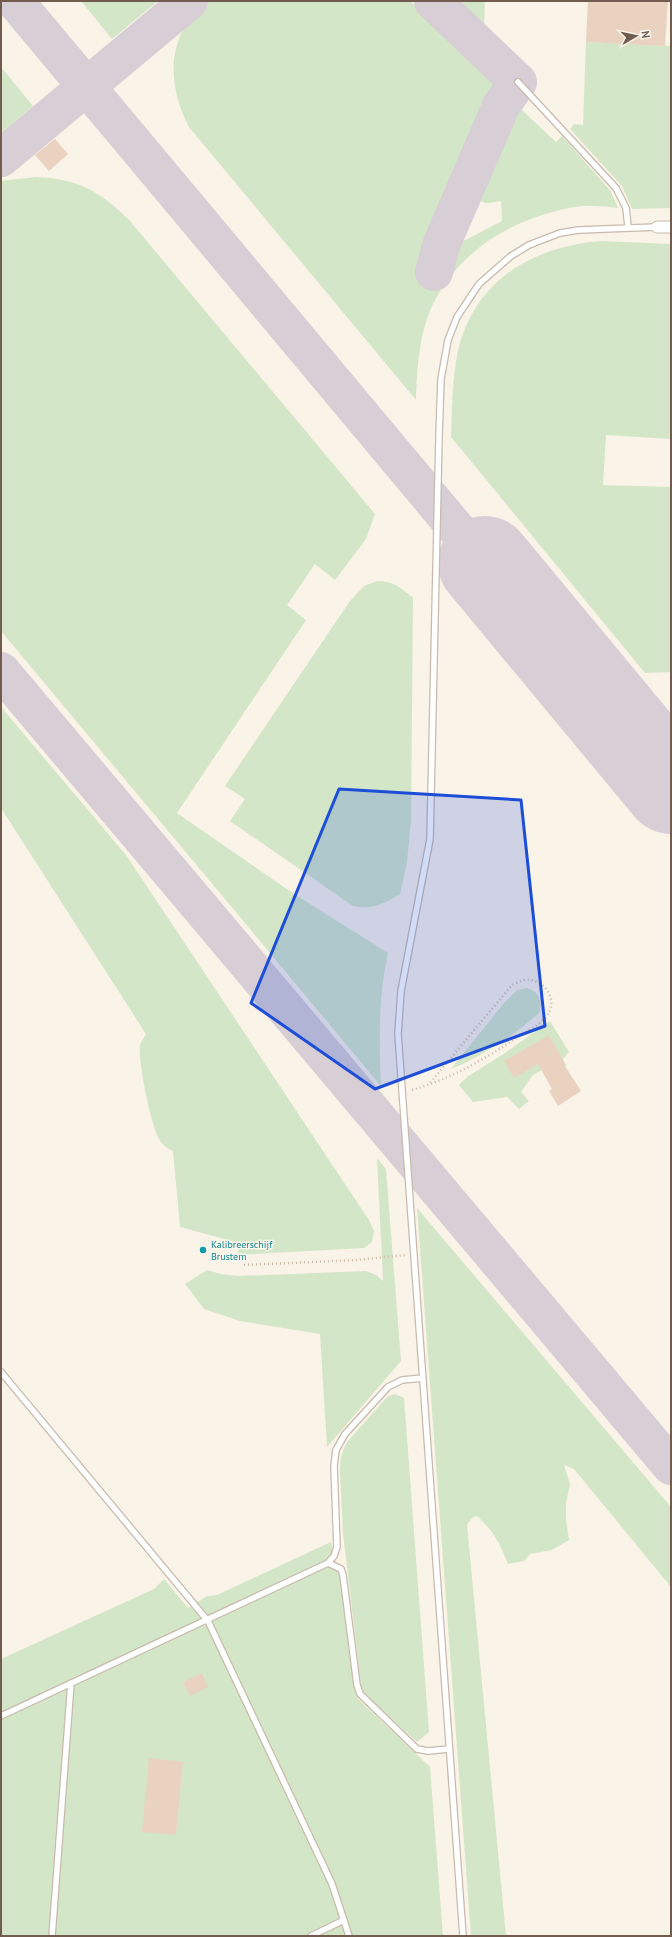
<svg xmlns="http://www.w3.org/2000/svg" width="672" height="1937" viewBox="0 0 672 1937" font-family="'PT Sans',sans-serif">
	<style>
		.green { fill: #d4e6c8 }
		.lines { fill: none; stroke-linecap: round; stroke-linejoin: round }
		.taxiway { stroke: #d8ced5; stroke-width: 38 }
		.runway { stroke: #d8ced5; stroke-width: 94 }
		.building { fill: #ead2c1 }
		.lane-casing { stroke: #c8baad; stroke-width: 8 }
		.street-casing { stroke: #c8baad; stroke-width: 13 }
		.path { stroke: #d1b8a6; stroke-width: 2.5; stroke-dasharray: 1 3; stroke-linecap: butt }
		.lane { stroke: #fff; stroke-width: 5.5 }
		.street { stroke: #fff; stroke-width: 11 }
		.marked { fill: #1d4ed8; fill-opacity: 0.2; stroke: #1d4ed8; stroke-width: 3; stroke-linejoin: round }
		.culture-dot { fill: #0f9aa8; stroke: #fdf7ee; stroke-width: 1.5 }
		.labels { text-anchor: middle; stroke-width: 3; stroke-linejoin: round; paint-order: stroke }
		.culture-label { font-size: 10px; fill: #0d838f; stroke: #fdf7ee; text-anchor: start }
	</style>
	<rect width="100%" height="100%" fill="#faf3e8"/>
	<path class="green" d="M81 1H158L112 39Z
		M204 1H410L495 86 428 244 419 272V282L443 280 448 249 502 221 501 201C490 203 478 207 478 192L515 110H522L556 142 562 136 610 190 618 208C610 207 602 206 594 206 580 205 565 209 552 212 501 226 457 256 433 304 419 333 417 369 416 400L189 127C166 82 167 38 204 1Z
		M456 1H485L484 28Z
		M586 42 671 46V208L632 209 622 186 570 129 574 124 583 125Z
		M1 67 33 106 1 133Z
		M36 177C79 179 100 191 130 221L375 514 366 539 335 580 315 564 287 605 306 620 177 813 291 892 388 953C378 997 379 1041 381 1086L1 631V181Z
		M602 241 671 244V439L606 435 603 485 671 487V672L645 673 451 437C452 412 452 386 456 362 468 285 529 246 602 241Z
		M377 581C393 581 402 588 413 598L411 820 407 862 400 894C384 904 372 910 353 906L230 821 245 799 225 786 350 601 364 586Z
		M1 707 126 855 369 1220 374 1231 372 1242 364 1248 238 1255 239 1243 180 1227 173 1151C166 1148 161 1144 158 1137 150 1120 138 1062 140 1045 141 1041 144 1038 146 1034L1 808Z
		M527 988C539 992 543 1000 539 1013 514 1035 483 1056 451 1069L504 1003 517 990Z
		M550 1021 569 1052 563 1059 533 1075 521 1092 529 1101 519 1109 507 1097 473 1102 459 1085 467 1077 502 1055Z
		M377 1158 386 1169 401 1361 327 1447 320 1334 240 1321 204 1309 185 1284 207 1270 221 1274 239 1276 366 1271 376 1275 383 1281Z
		M417 1208 671 1507V1587L574 1469 564 1465 570 1484 566 1503V1519L569 1540 552 1550 530 1554 524 1561 508 1564C501 1545 493 1530 477 1516L472 1518 467 1525 506 1936H471Z
		M395 1394 404 1398 429 1732 417 1742 370 1699 363 1692 361 1685 343 1533 340 1470C340 1458 342 1450 348 1441L387 1397Z
		M331 1542 339 1572 357 1698 430 1767 443 1936H1V1659L154 1589 164 1579 188 1608 207 1596 217 1595Z"/>
	<g class="lines">
		<path class="taxiway" d="M15 1 485 563
			M433 1 518 82 501 106 442 243 434 272
			M1 158 189 1
			M1 671 671 1466"/>
		<path class="runway" d="M485 563 671 787"/>
	</g>
	<path class="building" d="M588 1H668L665 46 586 42Z
		M55 139 68 154 49 171 35 155Z
		M549 1035 566 1065 565 1066 581 1091 558 1106 549 1091 552 1089 538 1064 514 1078 504 1061Z
		M202 1673 208 1687 190 1696 183 1682Z
		M149 1758 183 1762 176 1835 142 1832Z"/>
	<g class="lines">
		<g class="lane-casing">
			<path id="lane" d="M518 82 616 188 626 208 628 227
				M1 1372 208 1621 332 1884 349 1936
				M328 1563 341 1569 343 1575 357 1685 360 1694 417 1749 428 1751 449 1749
				M1 1716 328 1563 334 1556 337 1547 334 1466 336 1450 345 1434 388 1387 402 1380 423 1378
				M52 1936 71 1683
				M311 1936 344 1920
				M463 1936 398 1034 401 991 430 839 439 436 441 379 448 340 457 317 479 284 511 256 529 245 560 233 579 230 657 227"/>
		</g>
		<g class="street-casing">
			<path id="street" d="M657 227H671"/>
		</g>
		<path class="path" d="M412 1090C450 1079 485 1059 518 1037 527 1031 538 1026 545 1018 561 1001 544 977 523 980 520 981 515 984 512 985L430 1083
			M244 1265 357 1260 405 1255"/>
		<use href="#lane" class="lane"/>
		<use href="#street" class="street"/>
	</g>
	<path class="marked" d="M339 789 521 800 545 1026 375 1089 251 1003Z"/>
	<circle class="culture-dot" cx="203" cy="1250" r="4"/>
	<g class="labels">
		<g class="culture-label">
			<text x="211" y="1248">Kalibreerschijf<tspan x="211" dy="12">Brustem</tspan></text>
		</g>
	</g>
	<rect width="672" height="1937" fill="none" stroke="#715c4f" stroke-width="4"/>
	<g transform="translate(636 36) rotate(81)" stroke="#fdf7ee" stroke-width="3" paint-order="stroke">
	<path d="M0-3L7 15L0 10L-7 15Z" fill="#715c4f"/>
	<text y="-6" font-size="11" font-weight="bold" text-anchor="middle" fill="#715c4f">N</text>
	</g>
</svg>
